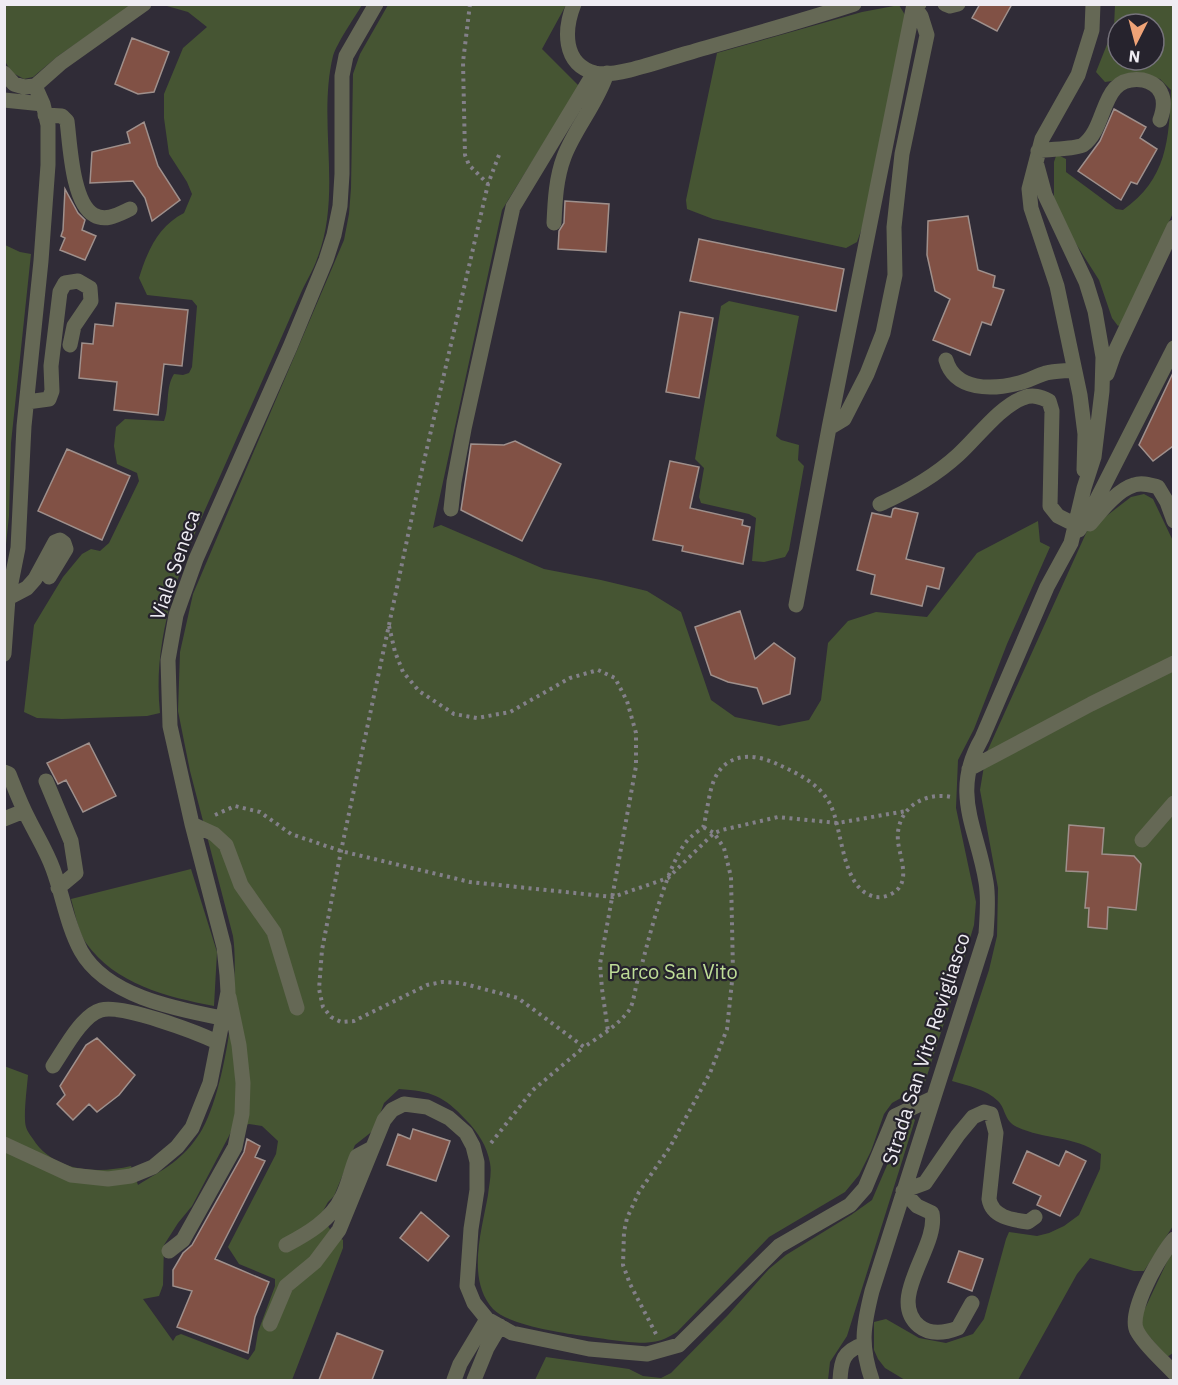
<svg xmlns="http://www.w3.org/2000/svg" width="1178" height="1385" viewBox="0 0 1178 1385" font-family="'IBM Plex Sans',sans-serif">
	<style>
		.green { fill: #465533; fill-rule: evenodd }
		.building { fill: #815145; stroke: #9f908c; stroke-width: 1.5 }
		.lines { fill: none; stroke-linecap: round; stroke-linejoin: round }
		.path { stroke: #838089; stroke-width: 4; stroke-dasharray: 3 4.5; stroke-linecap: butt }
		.minor { stroke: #656855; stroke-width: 15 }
		.labels { text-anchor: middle; stroke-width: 4.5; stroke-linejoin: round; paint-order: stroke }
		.street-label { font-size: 20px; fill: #efecf3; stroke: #26232d }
		.park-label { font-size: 20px; fill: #bedc97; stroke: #26232d }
	</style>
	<rect width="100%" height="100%" fill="#302c37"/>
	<path class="green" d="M160 4 362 5C354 18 337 43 333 56 317 122 343 193 317 259 313 271 305 283 300 295 274 355 247 415 221 474 187 549 151 629 160 713L147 716 62 719 37 718 24 712 34 625 63 577 82 554 91 549 100 551 109 543 139 481 137 473 117 464 114 446 116 427 125 419 164 421C170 406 165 388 174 374L183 375 189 373 192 367 197 306 192 300 147 295 139 278C147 252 158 226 184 213L192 194 187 182 169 154 164 118V94L183 48 207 27 188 12Z
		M4 5H132L58 56 33 77 24 79 11 72 5 61Z
		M388 5H566L542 49 579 86 502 210 433 528 441 525 544 569 601 580 647 591 681 612 711 700 735 717 779 726 809 720 821 700 828 643 848 621 876 612 927 617 977 553 1038 521 1040 542 1050 547 1007 644 974 729 958 760 956 808 976 902 974 925 956 986 924 1085 892 1103 884 1114 871 1151 859 1175 845 1192 769 1237 677 1332C669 1337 662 1341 652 1342 638 1345 600 1338 584 1336 562 1333 508 1325 493 1309 466 1279 482 1230 488 1195 489 1185 492 1173 490 1163 487 1146 478 1132 466 1120 444 1096 431 1091 399 1089L384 1103 374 1130 355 1145 334 1196 328 1202 323 1211 329 1228 343 1240V1248L292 1380H5L4 1066 28 1075C27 1088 23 1117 26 1127 27 1131 31 1136 33 1139 54 1172 97 1174 131 1166L138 1185C164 1169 183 1160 200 1133 225 1094 240 982 233 936L190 771 178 711 180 652 193 594 344 240 349 214 351 188 353 74 360 54ZM249 1124 262 1126 278 1141 276 1154 228 1247 239 1264 275 1279V1286L258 1332 255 1350 248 1360 181 1334 176 1336 173 1341 143 1299 159 1296 163 1285 164 1245 178 1223 192 1206 231 1132 236 1128Z
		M899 5 905 15 863 225 857 242 846 248 713 219 687 209 686 200 717 53 862 12Z
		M1115 5H1173V213L1122 324 1118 326 1112 318 1099 280 1064 225 1054 202V162L1056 156H1060L1066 159V172L1116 209 1123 210C1167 179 1169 140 1171 90L1160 79 1140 74 1121 75 1112 81 1105 82 1096 72 1114 27ZM1118 24H1154V60H1118Z
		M5 245 20 252 31 254 11 443 9 516 5 554Z
		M729 301 799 316 776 436 781 440 799 445 798 460 804 466 789 550 785 557 764 562 752 561 756 518 749 514 701 503 699 497 704 468 695 459 721 306Z
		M1144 494 1153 499 1174 543 1173 1226 1144 1271H1134L1090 1258 1077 1274 1018 1380H905L885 1368 878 1359 874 1350V1322L886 1319 919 1338 946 1343 973 1334 984 1319 1006 1239 1009 1232 1037 1236 1049 1233 1064 1226 1079 1215 1100 1169 1101 1154C1072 1135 1045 1140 1017 1127 1004 1121 1006 1109 998 1101 986 1089 968 1086 952 1081L989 970 997 936 998 888 980 790 986 754 1087 531 1131 497Z
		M191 869 217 952 214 1006C167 997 115 984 86 943 78 932 75 912 71 899Z
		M910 1115 915 1120 847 1336 830 1362 828 1380H535L546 1357 629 1369 643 1376 661 1378 671 1373 728 1315 769 1269 786 1255 851 1215 872 1200 891 1156 900 1124Z
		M1173 1249V1353L1167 1357 1143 1329 1141 1317Z"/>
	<path class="building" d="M980 4H1012L997 31 972 18Z
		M132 38 169 52 154 92 138 94 115 84Z
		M1114 109 1146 127 1140 138 1157 149 1137 184 1131 182 1121 200 1078 171 1100 141Z
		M144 122 158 166 180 200 152 221 145 198 133 181 90 183 92 152 130 143 127 132Z
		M65 189 78 213 85 220 82 230 96 236 85 260 60 250 65 238 61 236 63 230Z
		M565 201 609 204 606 252 558 249 559 231 564 223Z
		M968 216 978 270 995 276 993 287 1004 290 991 325 982 322 970 355 933 340 950 299 935 291 927 255 928 221Z
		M699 239 844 269 836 311 690 281Z
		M116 303 188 310 182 366 164 364 158 415 114 410 117 382 79 378 82 343 93 344 95 324 113 326Z
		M680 312 713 318 699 398 666 392Z
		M1173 373V446L1153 461 1139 445Z
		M515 441 561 464 522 541 461 510 471 444 504 445Z
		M67 449 130 476 102 540 38 511Z
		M670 461 699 467 690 508 743 520 742 525 750 527 743 564 682 551 683 546 653 540Z
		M895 508 918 513 906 559 944 568 939 589 927 586 922 606 871 594 875 575 857 570 872 513 891 517 893 509Z
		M740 611 755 659 774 643 795 658 790 694 763 704 757 688 728 682 711 675 695 627Z
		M89 743 116 796 83 812 66 780 58 784 47 763Z
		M1069 825 1104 828 1102 854 1134 856 1141 864 1136 910 1108 907 1107 929 1088 927 1089 908H1085L1088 872 1066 871Z
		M97 1038 135 1075 119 1095 97 1112 89 1104 73 1120 57 1104 65 1095 60 1086 86 1045Z
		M413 1129 450 1141 436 1181 387 1165 398 1134 410 1139Z
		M247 1139 260 1146 255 1157 265 1161 215 1259 269 1282 255 1317 248 1353 177 1327 192 1291 173 1286V1270L183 1253 192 1245 244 1152Z
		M1027 1151 1059 1166 1066 1151 1086 1161 1060 1216 1037 1205 1041 1196 1013 1183Z
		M421 1212 449 1236 428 1261 400 1238Z
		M959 1251 983 1259 972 1291 948 1282Z
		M337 1333 383 1351 372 1380H319Z"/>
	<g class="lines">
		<path class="path" d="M470 4 463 62 465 155 469 165 488 184
			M499 155 488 184 421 474 341 851 322 950 319 989 323 1007 331 1017 341 1022 354 1021 427 985 442 982 461 983 518 998 584 1047C599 1037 620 1024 630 1009 634 1001 635 988 638 979 647 947 668 854 692 836 695 833 700 830 703 827 705 824 705 818 706 814 710 795 711 773 729 762 744 753 762 757 777 764 797 773 820 784 830 804 843 829 841 886 872 896 883 900 899 893 902 882 906 869 899 853 898 841 895 810 923 791 951 797
			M389 626 395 652 403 672 419 691 454 714 477 718 510 712 570 678 598 670 615 678 627 701 636 733V766L600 964 602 989 608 1031
			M215 815 235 806 260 812 291 834 341 851 470 882 613 897 668 878 714 833 722 830 778 817 838 823 906 811
			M491 1143 533 1090 584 1047
			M656 1334 630 1284 623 1265 624 1232 627 1218 639 1192 670 1147 710 1073 727 1029 733 972 731 877 724 848 714 833 703 827"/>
		<path class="minor" d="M574 4C564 29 562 64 595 73 616 78 666 59 688 53 743 37 799 22 854 4
			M945 4 950 6 958 4
			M4 73 14 84 24 87 35 86 61 63 144 4
			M4 100 43 104
			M45 115 62 116 67 121C70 143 72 203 94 215 106 222 119 214 130 209
			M1038 151C1049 149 1076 149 1083 145 1109 126 1099 74 1143 80 1151 82 1158 86 1161 93 1165 101 1163 112 1160 120
			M554 223C555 201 556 178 564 157 575 128 597 104 607 73
			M946 360C955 391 992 390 1019 383 1028 381 1036 376 1046 373 1054 371 1065 371 1074 370
			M1107 374 1114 354 1174 227
			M27 402 49 399 52 391 51 366 60 292 65 283 78 281 90 288 91 301 74 326 70 345
			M829 428 914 4
			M1084 470 1085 434 1080 395 1057 286 1031 208 1029 189 1042 139 1078 75 1092 30 1093 4
			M880 504C909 491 935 476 958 455 976 439 1000 406 1023 398 1033 394 1041 397 1049 401L1052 411 1050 506 1058 516 1076 525
			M451 509 454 482 464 429 513 207 594 73
			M1090 524C1101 511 1117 490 1134 485 1142 482 1150 485 1158 487L1167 502 1174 521
			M1079 530 1094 505 1174 348
			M8 598 27 588 35 579 55 542 60 540 64 543 66 549 49 577
			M796 605 829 428 844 419 867 374 883 333 895 275 894 227 902 154 927 35 921 16 914 6 919 4
			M4 654 8 598 18 548 24 426 41 261 48 165V125L43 104 35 86
			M969 769 1091 704 1174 663
			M4 772 9 774C15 789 21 805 29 820 37 836 47 852 53 869 63 896 67 925 81 951 106 996 176 1009 222 1018
			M46 781 71 841 76 873 58 888
			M4 819 24 811
			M192 824 214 834 226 845 241 885 274 932 297 1008
			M1142 840 1174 803
			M53 1066C64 1050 82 1015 101 1010 122 1004 196 1032 217 1042
			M4 1144 71 1175 108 1179 131 1176 153 1167 177 1147 192 1128 210 1083 228 992 227 975 224 947 192 824 170 726 168 660 176 615 196 559 290 347 326 260 334 235 340 206 342 174V76L346 56 376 4
			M1174 1239C1160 1255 1127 1313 1137 1331 1144 1345 1163 1361 1174 1373
			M286 1245C307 1234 331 1220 342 1197 349 1184 351 1169 357 1156L372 1148
			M169 1251 183 1240 235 1147 242 1114 243 1083 239 1045 229 997
			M972 1303 958 1328C945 1333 930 1335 919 1326 886 1298 939 1247 932 1213L917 1206 903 1191 925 1183 958 1135 973 1117 984 1112 991 1114 996 1133 989 1199C992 1217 1012 1220 1028 1222L1035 1217
			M270 1324 286 1286 315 1262 339 1230 384 1120 392 1110 404 1104 427 1107 449 1118 466 1133 473 1146 477 1162V1190L471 1229 467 1286 474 1303 487 1319 512 1333 589 1349 647 1354 679 1345 779 1246 850 1205 865 1188 895 1116 933 1098
			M454 1380 460 1364 487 1319
			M474 1380 487 1348 500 1326
			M840 1380C841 1361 843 1351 864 1344
			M872 1380C860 1345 863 1327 872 1291L986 934C987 917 989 900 986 882 977 827 950 793 982 738L1047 587 1071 543 1084 488 1094 457 1102 391 1103 357 1095 311 1086 282 1045 195 1036 162"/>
	</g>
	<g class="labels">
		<g class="street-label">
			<text transform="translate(175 565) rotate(-71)" y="7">Viale Seneca</text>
			<text transform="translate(926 1049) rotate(-72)" y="7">Strada San Vito Revigliasco</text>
		</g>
		<g class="park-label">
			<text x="673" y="979">Parco San Vito</text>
		</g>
	</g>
	<rect width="1178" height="1385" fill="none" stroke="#efecf3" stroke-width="12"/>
	<g transform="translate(1136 42) rotate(186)"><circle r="28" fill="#26232d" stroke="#76737c" stroke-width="1.5"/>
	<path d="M0-4.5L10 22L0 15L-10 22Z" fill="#efa377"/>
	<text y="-9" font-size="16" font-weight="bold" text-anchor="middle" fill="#efecf3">N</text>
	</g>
</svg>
